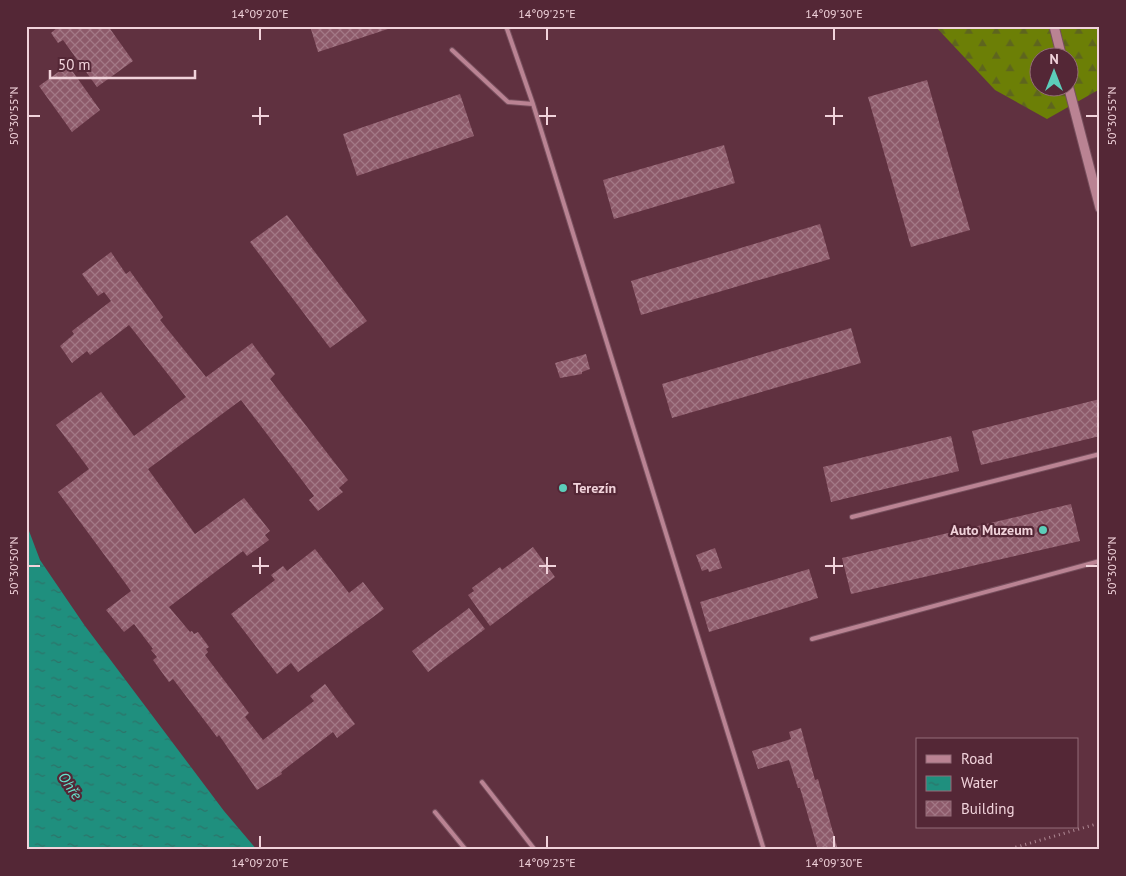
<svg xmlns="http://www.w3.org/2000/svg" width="1126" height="876" viewBox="0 0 1126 876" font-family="'PT Sans',sans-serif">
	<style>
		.forest { fill: url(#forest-firs); fill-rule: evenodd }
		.water { fill: url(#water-ripples) }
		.building { fill: url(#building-cross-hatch) }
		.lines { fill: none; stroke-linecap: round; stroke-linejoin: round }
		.service-casing { stroke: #774f5d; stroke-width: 6 }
		.tertiary-casing { stroke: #774f5d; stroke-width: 11 }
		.path { stroke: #ae8893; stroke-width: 3; stroke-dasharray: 1 4; stroke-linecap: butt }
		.service { stroke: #ba8393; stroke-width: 4 }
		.tertiary { stroke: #ba8393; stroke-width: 9 }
		.ticks { fill: none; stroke: #f1d3db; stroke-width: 2 }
		.poi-dot { fill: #5cceba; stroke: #542736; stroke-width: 2 }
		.labels { text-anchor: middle; stroke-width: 4.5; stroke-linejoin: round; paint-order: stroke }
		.poi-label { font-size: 14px; font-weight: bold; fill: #f1d3db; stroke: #542736; text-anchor: start }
		.water-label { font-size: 15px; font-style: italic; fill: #65e3cd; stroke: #542736 }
		.neatline { fill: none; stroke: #f1d3db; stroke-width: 2 }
		.ticks-label { font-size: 12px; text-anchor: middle; fill: #f1d3db }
	</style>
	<defs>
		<pattern id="forest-firs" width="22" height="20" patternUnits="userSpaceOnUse" patternTransform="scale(1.25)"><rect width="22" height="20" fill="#6c7f06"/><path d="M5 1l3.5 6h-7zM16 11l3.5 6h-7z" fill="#5e651e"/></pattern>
		<pattern id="water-ripples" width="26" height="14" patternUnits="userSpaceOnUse" patternTransform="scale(1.25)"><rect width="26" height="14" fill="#1f8f7e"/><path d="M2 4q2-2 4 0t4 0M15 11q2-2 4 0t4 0" fill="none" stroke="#2d7369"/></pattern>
		<pattern id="building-cross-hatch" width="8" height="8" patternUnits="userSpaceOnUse" patternTransform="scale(1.25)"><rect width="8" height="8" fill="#8d5a6a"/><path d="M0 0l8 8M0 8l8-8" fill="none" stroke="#a37886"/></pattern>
	</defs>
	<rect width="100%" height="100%" fill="#603140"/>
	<path class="forest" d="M935 26H1100V89L1047 119 995 90ZM1038 58H1068V88H1038Z"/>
	<path class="water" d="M26 523 40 560 85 626 224 811 257 850H26Z"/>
	<path class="building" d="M59 26H108L133 61 97 87 63 40 58 43 51 33Z
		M310 26H394V27L318 52Z
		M68 65 100 110 72 132 39 86Z
		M927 80 970 230 911 247 868 97Z
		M460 94 474 136 357 176 343 134Z
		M724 145 735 183 614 219 603 180Z
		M287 215 367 321 330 348 250 242Z
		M820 224 830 259 641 315 631 281Z
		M111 252 126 274 130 271 163 317 160 320 206 377 252 343 275 374 270 379 348 480 339 488 343 492 318 511 309 500 314 496 241 400 148 469 195 534 244 498 270 531 265 535 269 540 247 556 243 551 169 607 190 632 192 631 194 634 198 632 209 647 206 649 208 652 205 655 249 713 245 717 263 740 314 701 310 696 325 684 355 724 337 738 333 732 281 772 282 774 257 790 219 735 217 737 173 679 169 682 153 660 157 657 151 650 153 649 134 624 124 632 106 610 131 591 58 492 89 469 56 425 101 392 134 436 186 397 129 325 90 355 87 351 72 363 60 346 74 334 72 331 111 301 104 292 98 296 82 274Z
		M851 328 861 363 672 418 662 384Z
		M586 354 590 369 582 372V374L560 378 555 363Z
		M1100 399V436L981 465 972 431Z
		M951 436 959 471 831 502 823 467Z
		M1071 504 1080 541 851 594 842 558Z
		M533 547 555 577 490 626 468 595 474 591 472 588 500 567 502 570Z
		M715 548 722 568 709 572 708 569 702 571 696 555Z
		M315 549 349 593 363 582 384 609 298 672 291 663 277 674 231 614 275 580 271 575 283 566 287 571Z
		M809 569 818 598 709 632 700 602Z
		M469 608 485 629 428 672 412 651Z
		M801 728 815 780 818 779 838 850H818L800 788H798L789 760 758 769 752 751 791 739 789 732Z"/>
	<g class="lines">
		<g class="service-casing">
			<path id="service" d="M506 26 533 104 764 850
				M452 50 508 102 533 104
				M852 517 1100 454
				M812 639 1100 561
				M482 782 535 850
				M435 812 466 850"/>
		</g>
		<g class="tertiary-casing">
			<path id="tertiary" d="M1054 26 1062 58
				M1068 85 1100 208"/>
		</g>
		<path class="path" d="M1006 850 1100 823"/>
		<use href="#service" class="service"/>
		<use href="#tertiary" class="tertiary"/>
	</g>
	<path class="ticks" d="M260 28V40M547 28V40M834 28V40M260 107V125M547 107V125M834 107V125M28 116H40M252 116H269M539 116H556M825 116H843M1086 116H1098M260 557V574M547 557V574M834 557V574M28 566H40M252 566H269M539 566H556M825 566H843M1086 566H1098M260 836V848M547 836V848M834 836V848"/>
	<g class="poi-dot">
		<circle cx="563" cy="488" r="5"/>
		<circle cx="1043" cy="530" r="5"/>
	</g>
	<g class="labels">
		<g class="poi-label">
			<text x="573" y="493">Terezín</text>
			<text x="1033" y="535" text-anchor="end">Auto Muzeum</text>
		</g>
		<g class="water-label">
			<text transform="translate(70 786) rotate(56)" y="5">Ohře</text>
		</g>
	</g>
	<rect width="1126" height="876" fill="none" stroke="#542736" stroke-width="55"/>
	<rect x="916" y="738" width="162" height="90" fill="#542736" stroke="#936c78"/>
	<rect x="926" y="755" width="25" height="8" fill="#ba8393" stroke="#936c78"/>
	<text x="961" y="764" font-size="15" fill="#f1d3db">Road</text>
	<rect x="926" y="776" width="25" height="15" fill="url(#water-ripples)" stroke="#936c78"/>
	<text x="961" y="788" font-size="15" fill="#f1d3db">Water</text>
	<rect x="926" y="801" width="25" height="15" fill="url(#building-cross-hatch)" stroke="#936c78"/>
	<text x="961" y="814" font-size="15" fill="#f1d3db">Building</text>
	<g transform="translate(1054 72)"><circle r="24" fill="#542736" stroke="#936c78"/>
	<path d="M0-4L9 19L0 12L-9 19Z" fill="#5cceba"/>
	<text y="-8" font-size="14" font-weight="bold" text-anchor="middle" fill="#f1d3db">N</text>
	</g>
	<path d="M50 70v8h145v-8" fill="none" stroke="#f1d3db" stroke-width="2.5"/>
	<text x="58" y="70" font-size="15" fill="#f1d3db" stroke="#542736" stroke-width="4" paint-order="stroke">50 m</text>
	<rect x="28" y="28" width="1070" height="820" class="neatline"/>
	<g class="ticks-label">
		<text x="260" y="18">14°09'20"E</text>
		<text x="547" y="18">14°09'25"E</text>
		<text x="834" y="18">14°09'30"E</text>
		<text transform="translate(14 116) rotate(-90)" y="4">50°30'55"N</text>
		<text transform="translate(1112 116) rotate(-90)" y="4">50°30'55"N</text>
		<text transform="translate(14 566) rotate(-90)" y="4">50°30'50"N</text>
		<text transform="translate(1112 566) rotate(-90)" y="4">50°30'50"N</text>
		<text x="260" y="867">14°09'20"E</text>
		<text x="547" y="867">14°09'25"E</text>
		<text x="834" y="867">14°09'30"E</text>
	</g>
</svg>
